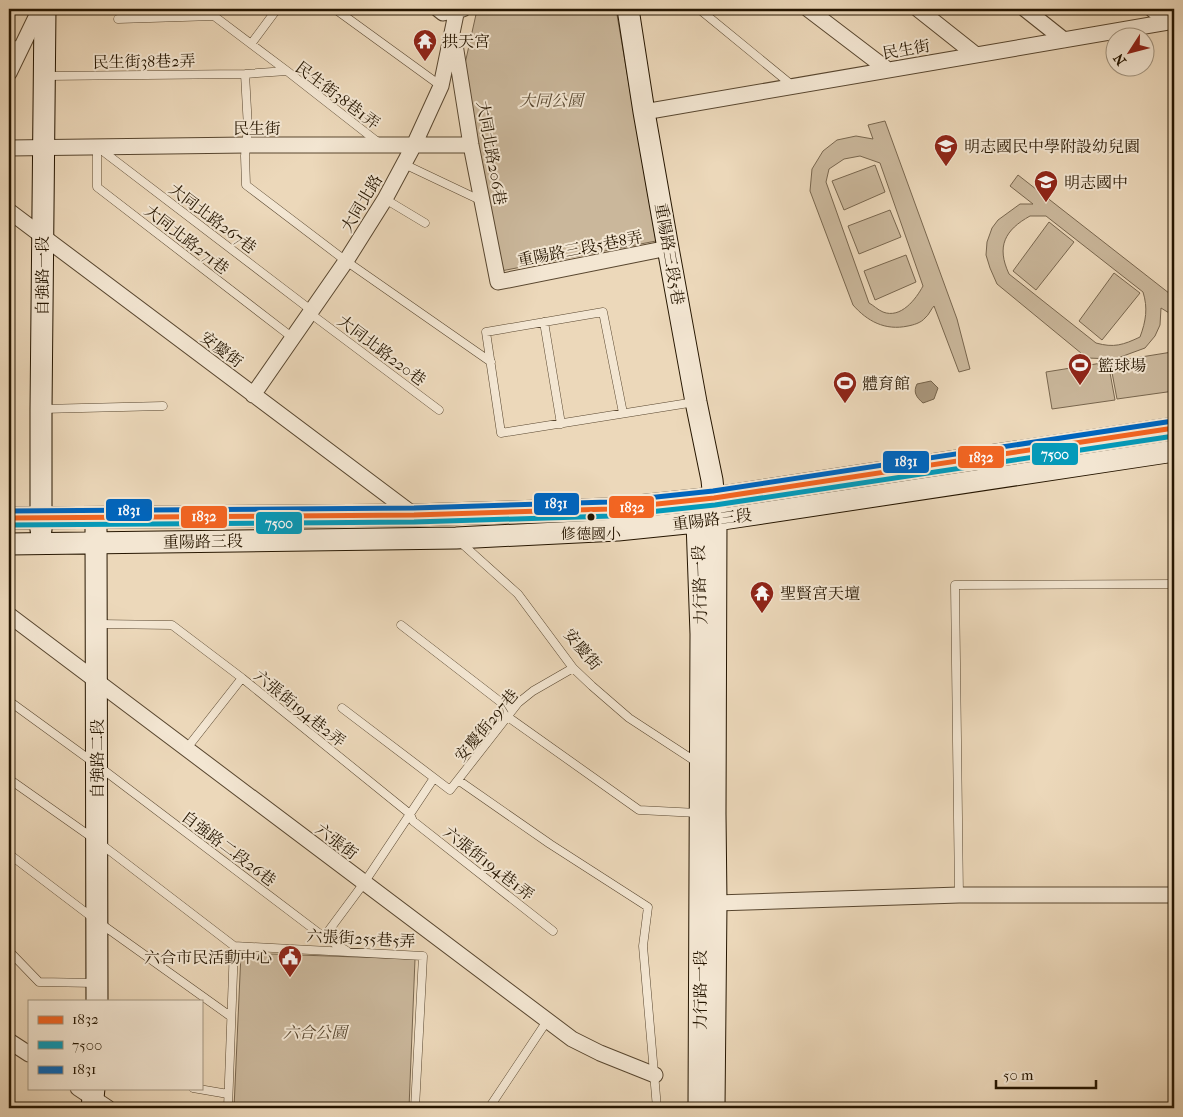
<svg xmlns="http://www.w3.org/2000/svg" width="1183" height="1117" viewBox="0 0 1183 1117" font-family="'IM FELL French Canon','Noto Serif TC',serif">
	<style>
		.green { fill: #cab79b; stroke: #78664e; fill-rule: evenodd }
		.water { fill: #a9967b; stroke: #75634a }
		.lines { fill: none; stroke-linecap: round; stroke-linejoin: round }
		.lane-casing { stroke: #58462f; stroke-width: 9 }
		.street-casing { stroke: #58462f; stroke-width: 17 }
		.secondary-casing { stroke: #261601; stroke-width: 23 }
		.lane { stroke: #f3e6d2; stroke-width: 8 }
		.street { stroke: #f3e6d2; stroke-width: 15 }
		.secondary { stroke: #f3e6d2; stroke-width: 21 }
		.bus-1-casing { stroke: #f3e6d2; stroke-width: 9 }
		.bus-2-casing { stroke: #f3e6d2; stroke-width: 9 }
		.bus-3-casing { stroke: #f3e6d2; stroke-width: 9 }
		.bus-1 { stroke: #f26522; stroke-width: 5 }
		.bus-2 { stroke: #049aba; stroke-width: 5 }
		.bus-3 { stroke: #0065bd; stroke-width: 5 }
		.bus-dot { fill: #261601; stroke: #f3e6d2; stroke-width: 2 }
		.labels { text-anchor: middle; stroke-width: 4; stroke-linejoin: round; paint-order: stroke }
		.bus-label { font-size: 15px; fill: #261601; stroke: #f3e6d2 }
		.poi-label { font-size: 16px; fill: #261601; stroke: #f3e6d2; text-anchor: start }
		.street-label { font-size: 16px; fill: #261601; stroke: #f3e6d2 }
		.park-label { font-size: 16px; font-style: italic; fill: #57462f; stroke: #f3e6d2 }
		.line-badge { stroke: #f3e6d2; stroke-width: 2 }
		.badge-label { font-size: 14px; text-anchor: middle; font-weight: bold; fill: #fff }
	</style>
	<rect width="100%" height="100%" fill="#ecd8ba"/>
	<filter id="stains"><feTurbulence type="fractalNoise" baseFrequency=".004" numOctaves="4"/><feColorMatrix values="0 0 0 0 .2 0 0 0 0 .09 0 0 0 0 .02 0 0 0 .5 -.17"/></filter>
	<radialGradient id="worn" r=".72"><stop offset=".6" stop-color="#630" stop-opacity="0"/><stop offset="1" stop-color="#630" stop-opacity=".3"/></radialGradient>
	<path class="green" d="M488 9H616L656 241 501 271 464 68 477 10Z
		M885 121 957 319 970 369 959 372 934 306C931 309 929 315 925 318 921 323 913 325 908 326 885 331 867 321 853 305L810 191 812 169 823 151 837 140 856 136 873 139 868 125ZM860 156 880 163 923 286C916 299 901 319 883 312 878 310 873 305 869 303L826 182 829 169 844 159Z
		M875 165 885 192 844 210 832 181Z
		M1018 175 1174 297V316L1161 308 1160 325 1155 336 1145 348 1115 359 1087 358 997 284 990 268 986 255 987 242 992 228 998 220 1020 204H1033L1010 186ZM1030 216H1046L1143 292C1148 308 1146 321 1140 337 1123 345 1114 348 1096 343L1009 274C996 246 1005 230 1030 216Z
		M890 210 901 237 859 254 848 226Z
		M1049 222 1074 242 1036 290 1013 271Z
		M906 255 916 282 875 300 864 271Z
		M1114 273 1140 293 1102 340 1079 321Z
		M1172 352 1174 363V391L1117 399 1110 362Z
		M1108 362 1115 400 1052 409 1046 372Z
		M241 953 415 959 409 1108H234Z"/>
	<path class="water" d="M931 381 938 388 934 399 923 403C916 397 913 392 917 384Z"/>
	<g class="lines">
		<g class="lane-casing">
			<path id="lane" d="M335 9 441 86
				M699 9 793 86
				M118 19 214 16 287 71
				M9 41 20 50
				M251 44 277 9
				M245 74 248 128 245 156 246 185 346 261 491 362
				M45 76 245 74 287 71 379 143
				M97 146V187L293 338
				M100 149 307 307 315 317 439 410
				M404 164 482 201
				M385 199 425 223
				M544 322 561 424
				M42 409 163 406
				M623 413 603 312 486 332 501 433 695 402
				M459 541 518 594 573 668 592 686 629 718 698 763
				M99 624 172 625 242 678 410 814 413 821 553 931
				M401 625 507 707 508 717 639 810 698 813
				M9 701 97 765 324 937 347 951
				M342 708 450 790 518 703 533 691 573 668
				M187 748 242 678
				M9 779 97 841 234 946
				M458 780 550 844 648 907 643 946 657 1108
				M9 854 97 921 230 1016
				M959 895 955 585 1174 584
				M324 937 364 883 434 778
				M234 946 423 956 415 1108
				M9 951 39 982 96 983
				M193 1088 228 1094
				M228 1108 234 946
				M489 1108 547 1021"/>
		</g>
		<g class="street-casing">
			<path id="street" d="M438 9 443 13 463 9
				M808 9 888 70
				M918 9 976 55
				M1025 9 1064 40
				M1152 9 1169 22
				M454 38 471 145 498 282 668 248
				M9 73 40 9
				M644 112 1174 21
				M9 148 247 145H471
				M9 211 414 515
				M253 395 346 261 385 199 414 145 441 86 457 9
				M9 615 572 1039 600 1053 655 1075
				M716 903 959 895H1174
				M9 1041 29 1054
				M78 1088 108 1108"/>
		</g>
		<g class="secondary-casing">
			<path id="secondary" d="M628 9 644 112 668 248 696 402 712 480 716 520 715 814 716 903 714 1108
				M9 518 414 515 610 509 714 498 1174 428
				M96 529 97 1001
				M41 530V409L45 9
				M9 544 456 538 618 530 716 520 1174 451
				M92 1108 94 1088
				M699 1108 701 634 697 522 705 511"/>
		</g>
		<use href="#lane" class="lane"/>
		<use href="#street" class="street"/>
		<use href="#secondary" class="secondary"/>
		<g class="bus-1-casing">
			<path id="bus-1" d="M9 518 414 515 610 509 714 498 1174 428"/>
		</g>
		<g class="bus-2-casing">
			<path id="bus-2" d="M9 525 414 522 611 516 715 505 1174 436"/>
		</g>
		<g class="bus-3-casing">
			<path id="bus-3" d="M9 511 414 508 609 502 713 491 1173 421"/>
		</g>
		<use href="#bus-1" class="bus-1"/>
		<use href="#bus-2" class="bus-2"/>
		<use href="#bus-3" class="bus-3"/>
	</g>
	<defs>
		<g id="temple-pin" transform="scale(1.25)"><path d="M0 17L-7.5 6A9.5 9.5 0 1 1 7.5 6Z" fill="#8f2418" stroke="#f3e6d2"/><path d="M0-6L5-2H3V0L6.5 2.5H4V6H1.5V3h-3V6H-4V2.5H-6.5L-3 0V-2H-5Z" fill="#fff"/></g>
		<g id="school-pin" transform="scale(1.25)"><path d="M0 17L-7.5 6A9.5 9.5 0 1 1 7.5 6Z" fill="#8f2418" stroke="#f3e6d2"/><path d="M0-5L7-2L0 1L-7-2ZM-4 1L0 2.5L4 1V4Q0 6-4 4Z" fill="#fff"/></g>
		<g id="stadium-pin" transform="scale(1.25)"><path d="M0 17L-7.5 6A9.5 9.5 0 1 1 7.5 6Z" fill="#8f2418" stroke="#f3e6d2"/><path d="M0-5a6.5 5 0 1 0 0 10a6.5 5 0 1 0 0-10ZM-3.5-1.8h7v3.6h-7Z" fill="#fff"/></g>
		<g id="civic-pin" transform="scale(1.25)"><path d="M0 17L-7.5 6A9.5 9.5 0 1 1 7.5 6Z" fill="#8f2418" stroke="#f3e6d2"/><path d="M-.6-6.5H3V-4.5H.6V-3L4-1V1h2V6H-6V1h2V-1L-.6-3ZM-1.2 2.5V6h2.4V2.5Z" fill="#fff"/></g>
	</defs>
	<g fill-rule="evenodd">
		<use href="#temple-pin" x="425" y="41"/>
		<use href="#school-pin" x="946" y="146"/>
		<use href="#school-pin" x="1046" y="182"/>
		<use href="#stadium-pin" x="1080" y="365"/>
		<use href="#stadium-pin" x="845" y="383"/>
		<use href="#temple-pin" x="762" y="593"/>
		<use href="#civic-pin" x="290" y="957"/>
	</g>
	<circle class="bus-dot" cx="591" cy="517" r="4.5"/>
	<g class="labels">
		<g class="bus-label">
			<text x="591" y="539">修德國小</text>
		</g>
		<g class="poi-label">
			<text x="442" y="47">拱天宮</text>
			<text x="964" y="152">明志國民中學附設幼兒園</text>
			<text x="1064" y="188">明志國中</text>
			<text x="1098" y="371">籃球場</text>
			<text x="862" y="389">體育館</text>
			<text x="780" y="599">聖賢宮天壇</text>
			<text x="272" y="963" text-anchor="end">六合市民活動中心</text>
		</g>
		<g class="street-label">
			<text transform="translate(906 49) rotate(-10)" y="6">民生街</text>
			<text transform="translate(144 61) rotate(-1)" y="6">民生街38巷2弄</text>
			<text transform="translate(338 95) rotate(37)" y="6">民生街38巷1弄</text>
			<text x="257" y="134">民生街</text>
			<text transform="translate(492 153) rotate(80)" y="6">大同北路206巷</text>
			<text transform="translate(361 203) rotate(-59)" y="6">大同北路</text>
			<text transform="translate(213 218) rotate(37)" y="6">大同北路267巷</text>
			<text transform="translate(187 239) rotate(38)" y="6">大同北路271巷</text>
			<text transform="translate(580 248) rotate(-11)" y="6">重陽路三段5巷8弄</text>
			<text transform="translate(670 254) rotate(80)" y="6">重陽路三段5巷</text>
			<text transform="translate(42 276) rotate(-90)" y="6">自強路一段</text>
			<text transform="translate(222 349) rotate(37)" y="6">安慶街</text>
			<text transform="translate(382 350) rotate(37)" y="6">大同北路220巷</text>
			<text transform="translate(712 519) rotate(-7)" y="6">重陽路三段</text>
			<text transform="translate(203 541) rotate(-1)" y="6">重陽路三段</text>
			<text transform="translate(699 585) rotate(-92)" y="6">力行路一段</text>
			<text transform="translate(583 649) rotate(50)" y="6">安慶街</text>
			<text transform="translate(300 708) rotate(39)" y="6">六張街194巷2弄</text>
			<text transform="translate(486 725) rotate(-50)" y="6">安慶街297巷</text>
			<text transform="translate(97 759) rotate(-90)" y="6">自強路二段</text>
			<text transform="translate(337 841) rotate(37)" y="6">六張街</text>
			<text transform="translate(229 848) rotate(37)" y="6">自強路二段26巷</text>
			<text transform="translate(489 863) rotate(38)" y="6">六張街194巷1弄</text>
			<text transform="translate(361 938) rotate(3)" y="6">六張街255巷5弄</text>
			<text transform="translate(700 990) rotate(-90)" y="6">力行路一段</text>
		</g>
		<g class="park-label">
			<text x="551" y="106">大同公園</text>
			<text x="315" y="1038">六合公園</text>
		</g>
	</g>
	<g class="line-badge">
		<rect x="1031" y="442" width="48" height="24" rx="5" fill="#049aba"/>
		<rect x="957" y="445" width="48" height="24" rx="5" fill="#f26522"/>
		<rect x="882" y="450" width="48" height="24" rx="5" fill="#0065bd"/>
		<rect x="533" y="492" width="47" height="24" rx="5" fill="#0065bd"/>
		<rect x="608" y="495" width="47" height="24" rx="5" fill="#f26522"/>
		<rect x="105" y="498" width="48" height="24" rx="5" fill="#0065bd"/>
		<rect x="180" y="505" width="48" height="24" rx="5" fill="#f26522"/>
		<rect x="255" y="511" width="48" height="24" rx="5" fill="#049aba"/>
	</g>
	<g class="badge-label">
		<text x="1055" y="459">7500</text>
		<text x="981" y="462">1832</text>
		<text x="906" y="466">1831</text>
		<text x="556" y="508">1831</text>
		<text x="632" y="512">1832</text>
		<text x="129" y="515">1831</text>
		<text x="204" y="521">1832</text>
		<text x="279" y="528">7500</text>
	</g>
	<rect width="1183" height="1117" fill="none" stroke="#ecd8ba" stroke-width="30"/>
	<rect x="10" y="10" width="1163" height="1097" fill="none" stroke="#261601" stroke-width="2.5"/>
	<rect x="15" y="15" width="1153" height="1087" fill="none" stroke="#261601"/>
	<rect x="28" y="1000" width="175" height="90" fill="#f3e6d2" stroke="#a1937e"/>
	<rect x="38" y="1016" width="25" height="8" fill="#f26522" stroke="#a1937e"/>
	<text x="72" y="1024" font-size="15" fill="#261601">1832</text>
	<rect x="38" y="1041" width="25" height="8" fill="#049aba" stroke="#a1937e"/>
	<text x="72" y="1050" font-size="15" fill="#261601">7500</text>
	<rect x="38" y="1066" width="25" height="8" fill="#0065bd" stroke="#a1937e"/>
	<text x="72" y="1074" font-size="15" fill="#261601">1831</text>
	<g transform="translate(1130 52) rotate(234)"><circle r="24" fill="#f3e6d2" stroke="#a1937e"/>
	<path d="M0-4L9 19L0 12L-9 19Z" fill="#8f2418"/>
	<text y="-8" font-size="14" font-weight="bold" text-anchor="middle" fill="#261601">N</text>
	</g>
	<path d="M996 1080v8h100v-8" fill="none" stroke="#261601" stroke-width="2.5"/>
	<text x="1003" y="1080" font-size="15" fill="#261601" stroke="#f3e6d2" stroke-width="4" paint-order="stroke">50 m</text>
	<rect width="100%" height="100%" filter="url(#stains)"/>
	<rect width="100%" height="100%" fill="url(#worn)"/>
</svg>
